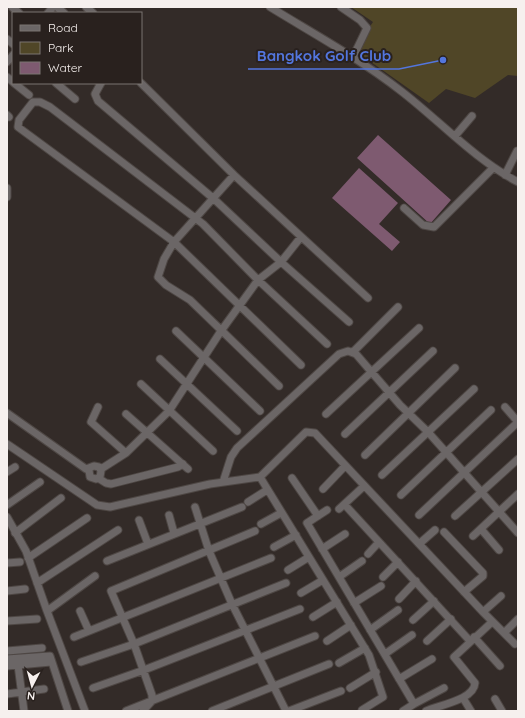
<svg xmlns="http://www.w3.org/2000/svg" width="525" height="718" viewBox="0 0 525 718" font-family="Quicksand,sans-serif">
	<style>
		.green { fill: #504627 }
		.water { fill: #7e5a70 }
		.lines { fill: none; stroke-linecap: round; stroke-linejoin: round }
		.minor-casing { stroke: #4e4744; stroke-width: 9 }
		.minor { stroke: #6b6666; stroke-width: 7 }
		.leader { fill: none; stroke: #5376de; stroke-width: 1.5 }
		.callout-dot { fill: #5376de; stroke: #29211e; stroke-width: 1.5 }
		.callout-label { font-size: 15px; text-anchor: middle; font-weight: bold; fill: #5376de; stroke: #29211e; stroke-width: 4; stroke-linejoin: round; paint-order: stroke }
	</style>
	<rect width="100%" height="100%" fill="#332b28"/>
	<path class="green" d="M351 7H518V76L508 75 475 98 446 89 429 103 354 50 373 22Z"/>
	<path class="water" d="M378 135 451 200 430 224 357 158Z
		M359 168 398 203 379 224 400 242 392 251 332 198Z"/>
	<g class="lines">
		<g class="minor-casing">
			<path id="minor" d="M12 7 19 13
				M57 7 64 13
				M86 7 93 13
				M270 7C314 34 360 59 401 91 440 121 474 159 518 182
				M341 7 360 20 367 28 353 57
				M48 13 53 7
				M7 39 13 44
				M7 62 13 55
				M7 77 13 82
				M14 83 29 95
				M56 83 75 99
				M101 83 95 94 98 101 214 199 281 262 349 322
				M141 83 234 175 368 298
				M7 115 9 117
				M455 136 472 116
				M234 175 174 242 164 259 158 277 166 285 190 300 279 386
				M505 175 517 151
				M7 188V197
				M404 208 423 225 434 227 493 168
				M176 331 260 411
				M353 352 398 307
				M160 359 237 431
				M301 365 174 242 18 127 19 120 33 102H40L50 107 203 224 258 280 327 344
				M141 384 213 451
				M98 407 91 422 126 453
				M505 407 518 422
				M7 413 86 469
				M126 414 188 469
				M326 414 419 328
				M345 434 433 351
				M7 444 97 505 110 507 210 484 260 477 306 432 315 433 483 612 515 644
				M365 455 455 368
				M94 466 99 467 101 471 100 477 96 479 90 477 89 470 86 469Z
				M101 469 126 453 169 411 221 331 258 280 281 262 301 237
				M7 472 15 467
				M382 475 474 389
				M260 477 369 655 383 697 362 710
				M98 478 106 483 111 484 178 467 183 464
				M292 478 318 516
				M223 482 231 457 237 448 339 354 348 351 356 354 400 405 428 432 518 533
				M323 489 345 466
				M401 495 491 410
				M248 502 267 490
				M7 505 40 482
				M345 505 470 641
				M195 507 209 551 232 604 286 711
				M339 509 364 486
				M327 510 307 523 414 704 403 711
				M169 515 174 533
				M419 515 518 422
				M455 516 518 459
				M7 517 26 551 47 611 85 711
				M139 520 148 544
				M261 524 281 513
				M481 529 499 550
				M444 532 483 573V576L464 592
				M15 533 61 498
				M473 536 518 494
				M419 544 435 530
				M274 547 296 535
				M322 549 345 534
				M368 554 379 542
				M28 558 87 518
				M107 561 242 507
				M7 563 20 562
				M288 570 309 557
				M339 577 362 561
				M383 577 398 562
				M37 583 118 530
				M7 591 25 589
				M301 593 323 580
				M399 599 416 581
				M354 603 381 586
				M47 611 95 576
				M80 611 89 631
				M483 612 501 596
				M313 617 337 602
				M413 620 434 601
				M7 621 37 619
				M370 630 398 610
				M504 633 518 619
				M74 637 271 558
				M474 637 500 666
				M327 641 351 625
				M427 641 451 619
				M7 651 42 648
				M385 654 412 635
				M7 659 50 656 68 711
				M81 662 134 644 286 583
				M339 663 365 648
				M18 665 24 711
				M7 666 51 662
				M399 679 432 659
				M93 688 144 670 300 609
				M350 688 376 672
				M7 694 44 689
				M463 698 471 711
				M495 699 502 711
				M414 704 444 688
				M126 711 315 636
				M143 711 152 701V695L134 644 111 591 255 531
				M212 711 329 664
				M289 711 341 691
				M426 711C439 705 474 700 475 683L454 657 492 622"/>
		</g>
		<use href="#minor" class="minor"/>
	</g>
	<path class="leader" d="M443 60L399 69H248"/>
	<circle class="callout-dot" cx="443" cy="60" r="4"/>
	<g class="callout-label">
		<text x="324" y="61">Bangkok Golf Club</text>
	</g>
	<rect width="525" height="718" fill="none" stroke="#f6f0ee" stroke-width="16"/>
	<rect x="12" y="12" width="130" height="72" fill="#29211e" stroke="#7b7471"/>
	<rect x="20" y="25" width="20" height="6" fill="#6b6666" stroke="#7b7471"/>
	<text x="48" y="32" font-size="12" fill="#f6f0ee">Road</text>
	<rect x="20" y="42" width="20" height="12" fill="#504627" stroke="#7b7471"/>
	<text x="48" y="52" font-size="12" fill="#f6f0ee">Park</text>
	<rect x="20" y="62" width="20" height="12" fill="#7e5a70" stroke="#7b7471"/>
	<text x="48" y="72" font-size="12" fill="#f6f0ee">Water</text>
	<g transform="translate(32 686) rotate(186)" stroke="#29211e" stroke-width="3" paint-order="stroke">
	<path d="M0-3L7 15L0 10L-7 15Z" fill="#f6f0ee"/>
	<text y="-6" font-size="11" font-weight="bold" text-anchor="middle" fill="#f6f0ee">N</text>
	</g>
</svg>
